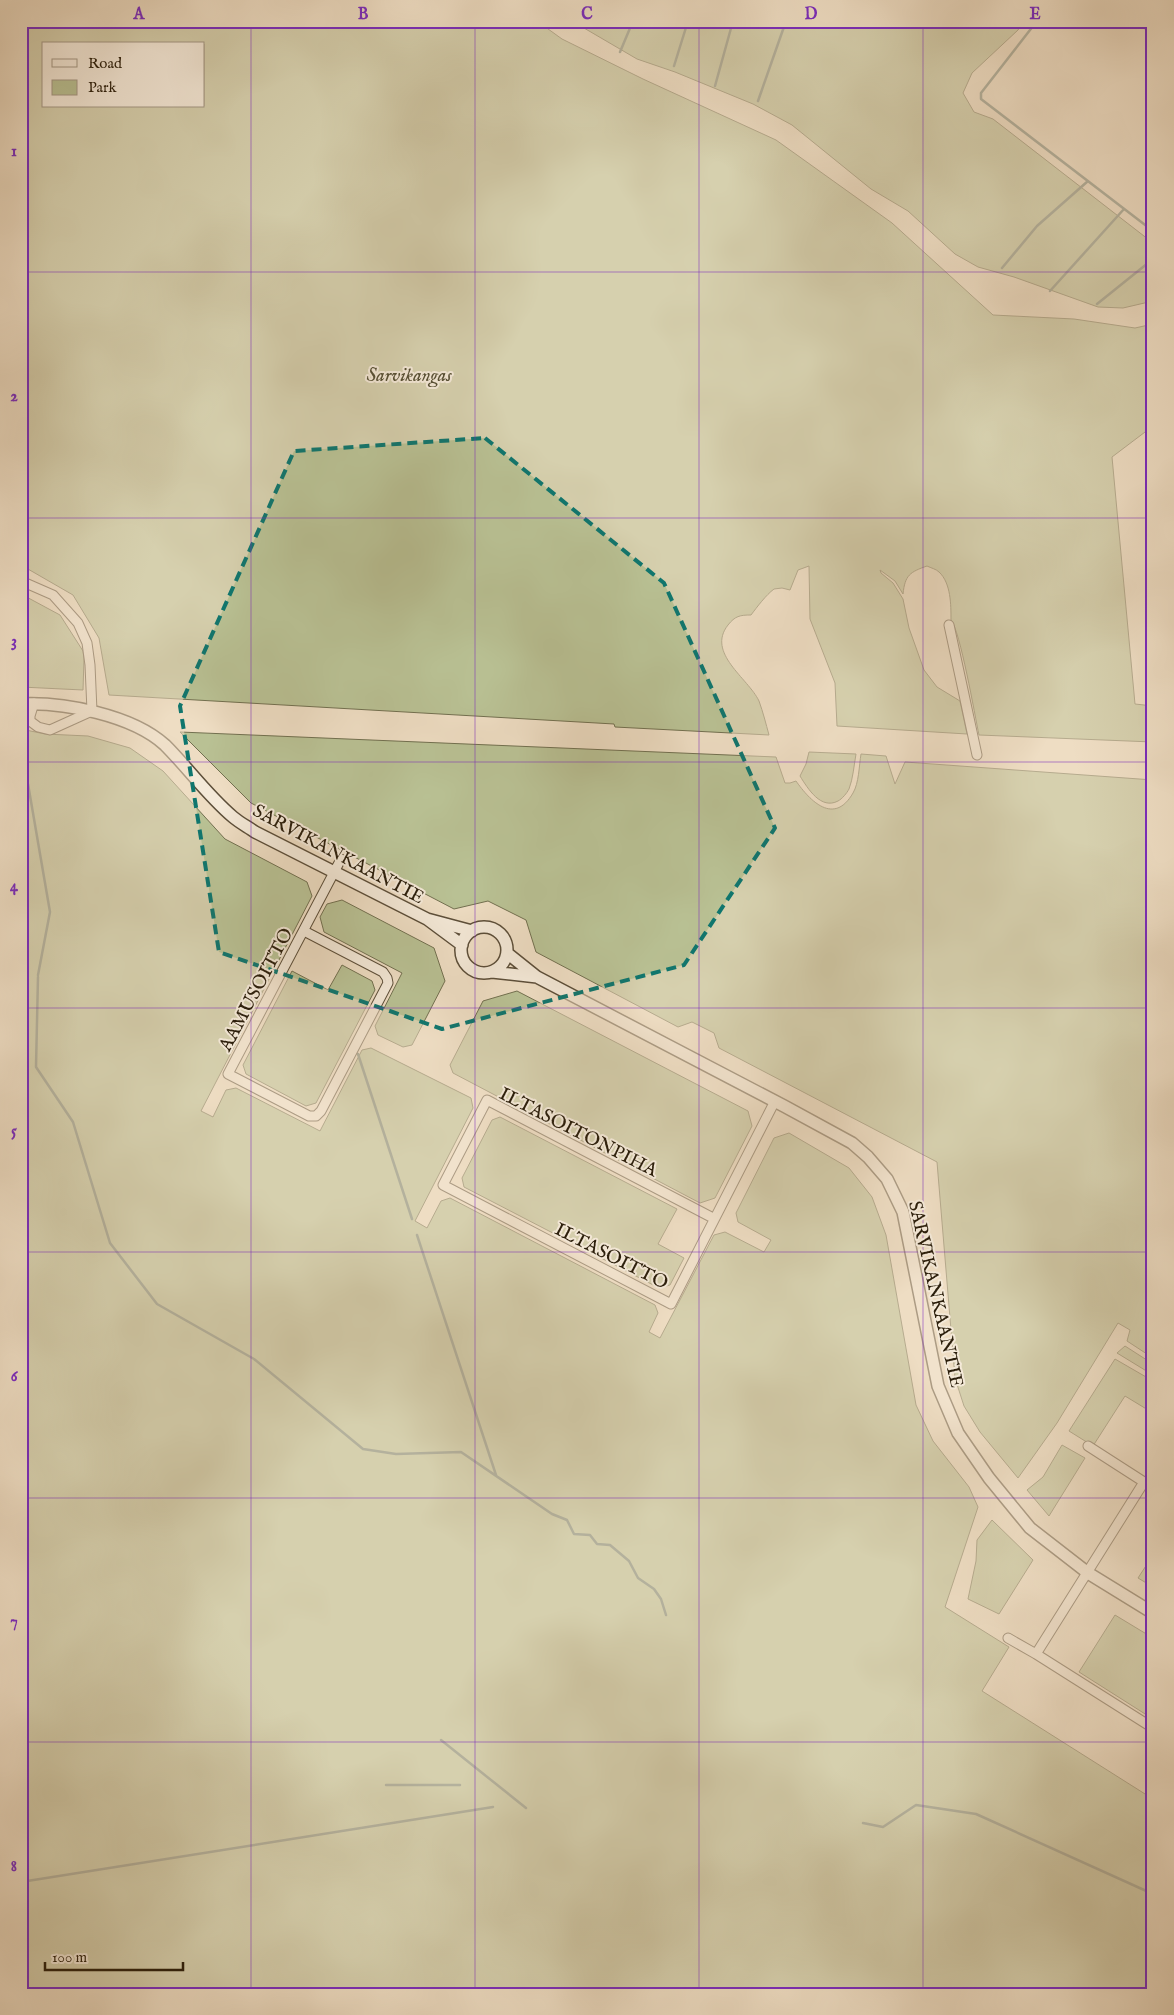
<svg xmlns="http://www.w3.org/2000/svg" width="1174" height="2015" viewBox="0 0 1174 2015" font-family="'IM FELL English',serif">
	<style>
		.green { fill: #b9c194; stroke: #727050; fill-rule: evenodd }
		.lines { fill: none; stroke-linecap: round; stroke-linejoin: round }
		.stream { stroke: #6d7d6f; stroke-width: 2.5 }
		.minor-casing { stroke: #5c4e39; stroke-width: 11 }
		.tertiary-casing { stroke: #5c4e39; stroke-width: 14 }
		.minor { stroke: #f4e9d8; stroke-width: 9 }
		.tertiary { stroke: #f4e9d8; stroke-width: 11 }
		.marked { fill: none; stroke: #0f766e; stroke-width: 4; stroke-dasharray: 10 6; stroke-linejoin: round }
		.grid { fill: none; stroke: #7b2cbf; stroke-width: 1; stroke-opacity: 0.55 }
		.labels { text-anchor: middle; stroke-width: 4; stroke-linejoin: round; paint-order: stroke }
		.park-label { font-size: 19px; font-style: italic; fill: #564f34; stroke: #f4e9d8 }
		.street-label { font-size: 19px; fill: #2b1e0b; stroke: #f4e9d8 }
		.neatline { fill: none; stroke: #7b2cbf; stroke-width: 2 }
		.grid-label { font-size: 16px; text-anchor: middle; font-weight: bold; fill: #7b2cbf }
	</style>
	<rect width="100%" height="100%" fill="#eeddc3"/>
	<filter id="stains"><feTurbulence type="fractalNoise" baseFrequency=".004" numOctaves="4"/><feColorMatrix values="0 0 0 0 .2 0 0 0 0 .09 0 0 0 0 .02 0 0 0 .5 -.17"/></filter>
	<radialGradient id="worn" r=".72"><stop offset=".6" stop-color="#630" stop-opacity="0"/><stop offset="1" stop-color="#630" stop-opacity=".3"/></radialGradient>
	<path class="green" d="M21 21H537L562 39 643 79 776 140 892 223 993 315 1074 319 1135 328 1153 324V426L1112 457 1135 704 1153 706V742L979 735C975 716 960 630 951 620 951 605 951 583 939 572 936 569 931 568 927 566 910 572 905 575 903 594L895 581 880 570 881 573 893 583 903 599 909 628 924 670 937 687 960 701 967 734 837 726 835 683 810 619 809 566 798 570 790 590 782 588 774 589C766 595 757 607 751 615 740 615 735 616 728 625 706 653 748 678 759 701 763 712 766 724 769 735L615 727 614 724 109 695 99 638 73 595 21 565ZM44 44H204V106H44Z
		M572 21H1024L1018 30 972 73 963 93 974 112 993 119 1153 243V301L1123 308 1098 307 1014 277 978 267 955 254 908 211 871 189 792 125 753 104 675 72 637 59Z
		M21 594 60 615 83 651 84 659 83 690 21 687Z
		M21 729 45 734 88 736 130 748 163 771 225 839 307 882 312 896 201 1111 213 1117 226 1090 236 1088 320 1131 362 1050 371 1048 471 1098 473 1108 415 1221 427 1228 441 1201 450 1198 655 1305 658 1313 649 1332 660 1338 714 1235 725 1232 764 1252 771 1240 738 1222 736 1213 774 1138 789 1133 849 1168 872 1197 886 1235 916 1405 933 1441 969 1487 978 1507 945 1607 1009 1647 982 1691 1153 1799V1994H21Z
		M180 732 776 757 785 783H790L796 781C810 801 834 826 853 793 859 783 859 766 861 754L886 756 895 784 905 762 1153 780V1358L1127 1341 1130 1330 1118 1323 1057 1423 1018 1478 980 1432 964 1406 955 1378 937 1162 719 1048 714 1033 692 1022 678 1027 536 952 526 920 488 901 454 909 251 803Z
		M809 752 856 754C854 765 853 779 849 789 847 793 842 799 838 801 821 810 808 789 800 776L806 764Z
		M342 900 434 948 445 981 412 1045 403 1047 378 1035 375 1026 402 973 324 932 320 917 327 904Z
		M342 965 372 981 375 990 316 1103 306 1106 246 1074 243 1065 292 971 328 990Z
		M517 991 748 1111 752 1126 715 1198 700 1203 453 1073 450 1065 483 1001Z
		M500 1117 677 1209 658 1244 684 1258 670 1285 659 1288 464 1187 462 1178 492 1120Z
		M1125 1346 1153 1364V1375L1117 1353Z
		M1115 1359 1153 1381V1413L1125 1396 1093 1446 1069 1431Z
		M1062 1445 1085 1458 1049 1516 1027 1490 1043 1477Z
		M992 1520 1033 1560 999 1614 968 1599 976 1561 977 1540Z
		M1153 1555V1587L1138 1578Z
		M1115 1615 1153 1638V1719L1079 1672Z"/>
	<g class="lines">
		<path class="stream" d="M1037 21 981 93V99L1153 231
			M620 52 633 21
			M674 66 688 21
			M715 86 733 21
			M758 101 786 21
			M1002 268 1037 226 1088 181
			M1050 291 1124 209
			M1097 304 1153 259
			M21 778 22 779
			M28 784 50 912 38 975
			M38 977 36 1067 73 1122 110 1243 157 1304 254 1359 363 1449 396 1454 461 1452 552 1514 567 1520 574 1534 590 1535 597 1544 610 1545 629 1561 638 1578 654 1589 661 1599 666 1615
			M358 1054 412 1219
			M417 1235 496 1475
			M441 1740 526 1808
			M386 1785H460
			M863 1823 883 1827 916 1805 976 1814 1153 1894
			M21 1882 493 1807"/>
		<g class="minor-casing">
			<path id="minor" d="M1143 21 1153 29
				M21 581 53 595 78 623 87 643 90 665 92 711 50 730 38 727 30 721V716L34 703
				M949 625 977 755
				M304 931 383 972 387 978 388 983 321 1111 316 1116H309L228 1074 341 859
				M713 1218 487 1100 443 1185 671 1304 775 1101
				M1088 1446 1144 1482
				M1153 1486 1144 1482 1036 1654 1153 1728
				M1008 1638 1036 1654"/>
		</g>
		<g class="tertiary-casing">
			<path id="tertiary" d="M21 704C64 702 132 715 165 745 188 768 208 796 233 817 240 823 248 827 255 832L427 919
				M461 950a23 23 0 1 1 46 0a23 23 0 1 1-46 0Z
				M462 945 427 919 472 931
				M492 972 537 977 507 953
				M537 977 784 1106 852 1143 868 1157 887 1179 903 1212 938 1386 958 1433 989 1478 1030 1528 1088 1573 1153 1613"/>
		</g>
		<use href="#minor" class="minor"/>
		<use href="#tertiary" class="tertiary"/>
	</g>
	<path d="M0 0H1174V2015H0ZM485 438 664 583 775 828 684 965 442 1029 219 952 180 706 294 451Z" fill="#eeddc3" fill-opacity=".55" fill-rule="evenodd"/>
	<path class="marked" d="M485 438 664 583 775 828 684 965 442 1029 219 952 180 706 294 451Z"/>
	<path class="grid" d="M251 21V1994M475 21V1994M699 21V1994M923 21V1994M21 272H1153M21 518H1153M21 762H1153M21 1008H1153M21 1252H1153M21 1498H1153M21 1742H1153"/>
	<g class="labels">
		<g class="park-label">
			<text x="409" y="381">Sarvikangas</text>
		</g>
		<g class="street-label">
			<text transform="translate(339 853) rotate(28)" y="7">SARVIKANKAANTIE</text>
			<text transform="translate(255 989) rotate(-62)" y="7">AAMUSOITTO</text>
			<text transform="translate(579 1131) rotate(27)" y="7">ILTASOITONPIHA</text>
			<text transform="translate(612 1255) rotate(27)" y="7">ILTASOITTO</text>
			<text transform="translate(937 1294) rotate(77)" y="7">SARVIKANKAANTIE</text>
		</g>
	</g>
	<rect width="1174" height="2015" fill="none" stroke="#eeddc3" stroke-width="55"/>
	<rect x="42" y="42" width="162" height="65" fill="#f4e9d8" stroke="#a49886"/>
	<rect x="52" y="59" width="25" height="8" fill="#f4e9d8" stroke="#a49886"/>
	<text x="88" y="68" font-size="15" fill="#2b1e0b">Road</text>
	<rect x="52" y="80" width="25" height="15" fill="#b9c194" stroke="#a49886"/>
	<text x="88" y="92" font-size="15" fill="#2b1e0b">Park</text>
	<path d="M45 1962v8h138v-8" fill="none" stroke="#2b1e0b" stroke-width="2.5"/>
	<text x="52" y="1962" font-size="15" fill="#2b1e0b" stroke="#f4e9d8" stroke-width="4" paint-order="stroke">100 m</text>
	<rect x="28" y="28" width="1118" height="1960" class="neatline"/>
	<g class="grid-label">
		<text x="139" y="19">A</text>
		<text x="363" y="19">B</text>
		<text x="587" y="19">C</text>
		<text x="811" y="19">D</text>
		<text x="1035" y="19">E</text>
		<text x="14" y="156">1</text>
		<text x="14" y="401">2</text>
		<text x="14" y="646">3</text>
		<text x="14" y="891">4</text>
		<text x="14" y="1136">5</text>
		<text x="14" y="1381">6</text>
		<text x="14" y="1626">7</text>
		<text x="14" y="1871">8</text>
	</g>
	<rect width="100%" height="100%" filter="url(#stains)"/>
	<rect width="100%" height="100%" fill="url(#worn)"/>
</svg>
